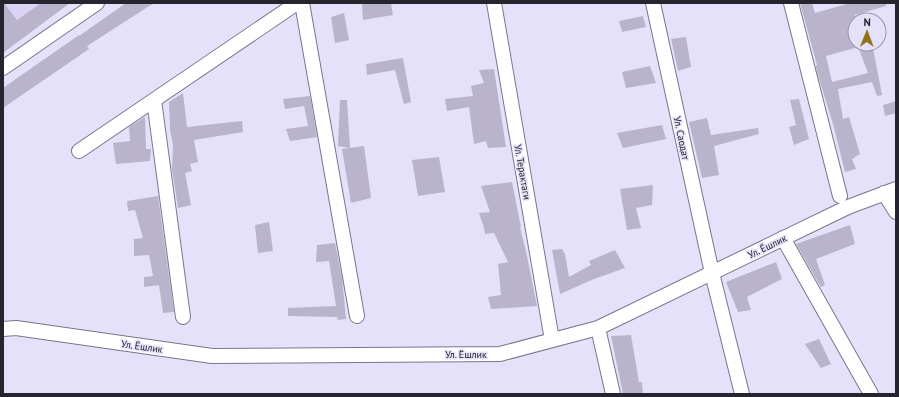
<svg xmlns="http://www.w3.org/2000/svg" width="899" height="397" viewBox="0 0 899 397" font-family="'PT Sans',sans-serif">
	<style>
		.built { fill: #dbd4f4 }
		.building { fill: #b9b4cc }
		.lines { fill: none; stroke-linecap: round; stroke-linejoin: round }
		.minor-casing { stroke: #79758b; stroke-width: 16 }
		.minor { stroke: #fff; stroke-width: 14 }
		.labels { text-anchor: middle; stroke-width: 3; stroke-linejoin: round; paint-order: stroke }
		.street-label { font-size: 10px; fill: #26242e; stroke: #e6e1fa }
	</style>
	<rect width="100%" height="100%" fill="#e6e1fa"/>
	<path class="built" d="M3 3H41L3 30Z"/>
	<path class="building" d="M3 3H4L17 20 41 3H70L3 53Z
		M126 3H154L87 46 89 49 3 108V88L79 35V36Z
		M362 3H391L393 15 363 20Z
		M800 3H812L815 13 850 3H886V6L855 15V48L826 56 832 82 868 73 857 44H870L871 49 873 48 882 95 877 96 872 82 838 89 843 119 849 117 860 154 852 159 856 169 845 172 833 124 817 72 816 66 817 65Z
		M344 13 349 40 335 43 331 17Z
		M643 16 646 27 622 32 619 21Z
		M686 37 691 67 678 71 671 39Z
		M403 58 411 102 404 104 395 70 367 75 366 64Z
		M650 66 656 83 626 88 622 72Z
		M494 69 506 147 488 148 486 141 474 144 469 107 447 111 445 99 473 96 471 86 484 83 479 70Z
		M183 93 187 127 242 121 243 132 194 140 198 162 190 164 192 171 185 173 191 205 178 208 172 169 173 146 170 129 169 102Z
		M310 96 317 137 290 141 286 129 308 126 304 106 285 109 283 99Z
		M799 99 809 139 794 145 789 127 796 125 790 100Z
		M340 100H347L350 148 338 146Z
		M896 101V113L885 116 883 105Z
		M145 117 146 149H151L150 161 116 164 113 143 130 141 129 127Z
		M707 118 711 135 758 128 759 134 714 146 719 175 702 178 689 122Z
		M662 125 666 139 623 148 617 133Z
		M364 146 371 198 351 203 342 149Z
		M439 157 445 192 418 196 412 160Z
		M512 182 521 227H520L527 256 537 306 491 309 488 297 501 295 498 264 508 262 494 233 485 234 484 228 479 213 490 212 481 186Z
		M653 185 652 205 636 208 641 228 627 230 620 189Z
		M158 196 174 312 163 313 159 285 144 287V277L153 276 149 255 134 256V239L143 238 135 210 128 211 127 201Z
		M269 222 273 251 258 253 255 225Z
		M850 225 855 244 816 259 825 285 821 287 796 244Z
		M335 243 342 278 346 319 338 320 337 317 288 316V308L336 306 329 261 316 262 317 245Z
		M562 249 565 254 569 277 591 265 589 261 615 250 625 268 594 279 560 294 552 250Z
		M776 262 782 279 747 297 751 310 738 312 726 282Z
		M631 335 639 382H642L643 394H623L611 336Z
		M819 339 831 364 821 368 805 344Z"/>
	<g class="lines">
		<g class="minor-casing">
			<path id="minor" d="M302 3 357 316
				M494 3 552 340
				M653 3 712 273 742 394
				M791 3 840 196
				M3 68 97 3
				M154 100 183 317
				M79 151 297 3
				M884 193 896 212
				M783 238 871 394
				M598 328 613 394
				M3 329 16 328 212 356 500 354 598 328 848 207 896 189"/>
		</g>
		<use href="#minor" class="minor"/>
	</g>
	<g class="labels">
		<g class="street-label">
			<text transform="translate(682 138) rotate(78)" y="4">Ул. Саодат</text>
			<text transform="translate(523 172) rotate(80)" y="4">Ул. Терактаги</text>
			<text transform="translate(767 246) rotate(-26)" y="4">Ул. Ёшлик</text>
			<text transform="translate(142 346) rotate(8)" y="4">Ул. Ёшлик</text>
			<text x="466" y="358">Ул. Ёшлик</text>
		</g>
	</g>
	<rect width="899" height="397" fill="none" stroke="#26242e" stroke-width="8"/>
	<g transform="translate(867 32) rotate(1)"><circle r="19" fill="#e6e1fa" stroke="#9995a8"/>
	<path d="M0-3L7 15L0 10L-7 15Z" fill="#937118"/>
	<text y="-6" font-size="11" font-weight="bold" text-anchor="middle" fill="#26242e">N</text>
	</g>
</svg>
